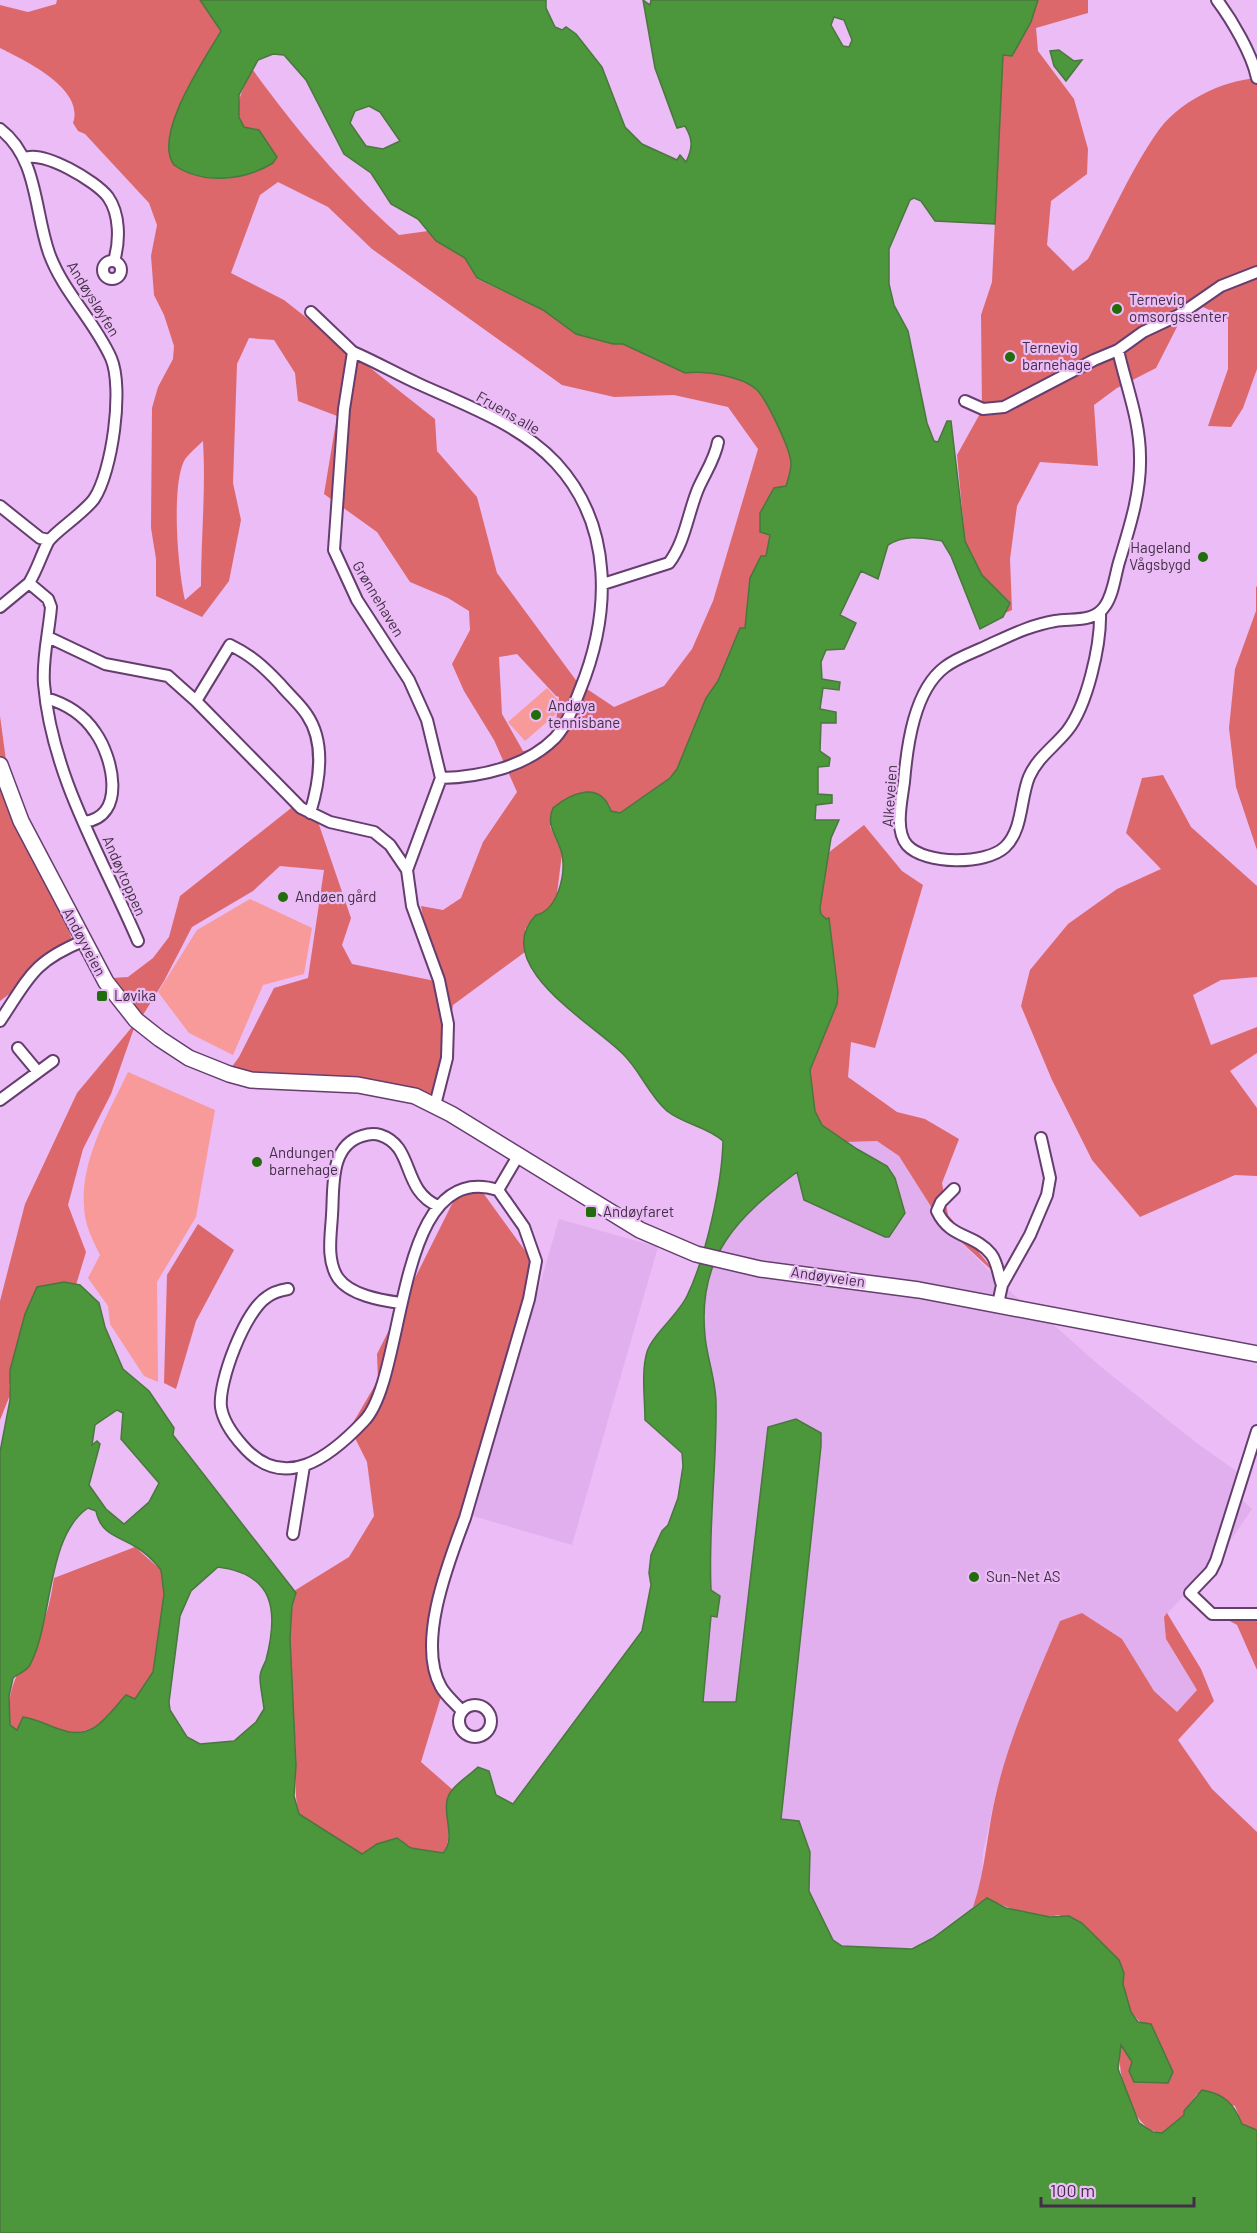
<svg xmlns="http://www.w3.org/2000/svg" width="1257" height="2233" viewBox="0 0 1257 2233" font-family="Barlow,sans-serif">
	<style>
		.built { fill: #e2afee }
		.green { fill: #f89a99 }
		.forest { fill: #dd686b; fill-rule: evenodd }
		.water { fill: #4c963b; stroke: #49773e; stroke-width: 1.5; fill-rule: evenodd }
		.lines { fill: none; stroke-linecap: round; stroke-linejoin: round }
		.street-casing { stroke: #653d6e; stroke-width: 14 }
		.secondary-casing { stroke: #653d6e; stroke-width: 18 }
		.street { stroke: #fff; stroke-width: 10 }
		.secondary { stroke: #fff; stroke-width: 15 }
		.poi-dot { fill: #216c0b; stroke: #ebbcf5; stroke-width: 2 }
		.labels { text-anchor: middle; stroke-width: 4.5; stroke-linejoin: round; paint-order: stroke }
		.street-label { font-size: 15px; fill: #422f46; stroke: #ebbcf5 }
		.poi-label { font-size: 15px; fill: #422f46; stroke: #ebbcf5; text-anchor: start }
	</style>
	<rect width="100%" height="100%" fill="#ebbcf5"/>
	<path class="built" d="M877 1141 899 1156 942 1224 1016 1297 1031 1305 1100 1366 1194 1441 1243 1476 1236 1494 1252 1509 1217 1560 1164 1617 1166 1639 1197 1690 1177 1712 1154 1691 1122 1639 1037 1676 997 1788 983 1852 982 1881 973 1907 921 1945 897 1950 843 1946 833 1940 809 1891 810 1852 781 1819 821 1446 766 1440 740 1702 702 1703 711 1616 709 1550 716 1401 705 1336V1302L711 1264 718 1249 758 1202 798 1172 804 1200 885 1237 887 1166 847 1142Z
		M559 1219 658 1247 572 1545 473 1516Z"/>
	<path class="green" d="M547 688 564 707 525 741 508 722Z
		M250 899 312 928 304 974 263 985 233 1055 189 1033 158 992 197 930Z
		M128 1072 215 1110 196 1217 157 1282 158 1382 144 1376 110 1324 108 1306 88 1278 100 1255C95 1245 90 1235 87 1225 73 1172 106 1118 128 1072Z"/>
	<path class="forest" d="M57 0H200L221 31C205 60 158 126 171 159 175 170 191 173 202 176 224 183 254 175 273 163L257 129 245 128C231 107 242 90 253 70 298 132 342 184 399 235L428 231 436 241 465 258 477 279 543 310 576 334 613 344H623L685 373C703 370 741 376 756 389 766 398 791 451 791 464 791 471 788 479 786 487L779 488 760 532 770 535 766 557 750 578 745 628H740L718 681 706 698 677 769 670 778 620 813 611 811 609 804 550 826 562 854 556 901 544 913 536 915 529 923 525 929V952L453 1005 436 1105 408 1093 226 1075 239 1057 274 988 308 978 324 870 280 866 253 891 192 927 164 981 133 1031 111 1094 83 1149 68 1205 86 1252 76 1285 64 1282 9 1385 10 1395 0 1420V1301L25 1204 77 1093 137 1021 96 979 128 977 153 958 169 937 180 896 295 805 316 816 351 918 342 945 352 964 435 981 421 906 443 910 461 898 483 842 517 792 494 740 464 691 452 664 470 630 469 611 448 598 410 582 377 532 324 494 337 416 298 401 295 373 274 340 249 338 237 364 233 483 241 520 229 581 202 617 156 596V559L151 528 152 408 158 387 173 359 174 346 164 315 154 295 151 256 157 225 149 203 85 134 78 131 73 123C85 89 26 61 0 48V5L28 12 56 4ZM278 182 328 207 372 249 562 385 614 397 674 395 728 407 758 449 713 601 692 649 664 686 614 707 578 683 497 573 477 497 437 451 435 419 284 300 231 273 260 195ZM203 441C206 489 201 538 201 586L185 600C178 571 171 488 184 461 188 454 198 446 203 441ZM517 654 556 696 559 697 556 722 543 748 523 751 502 714 499 657Z
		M1038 0H1088V13L1036 28 1038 51 1074 99 1088 149 1087 174 1051 201 1047 245 1073 271 1088 259C1109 220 1131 170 1156 134 1177 102 1221 81 1257 78V369L1243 408 1231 427 1208 426 1228 369V319L1203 307 1179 323 1156 368 1117 388 1094 405 1098 466 1040 462 1017 506 1010 559 1012 610 1005 613 1010 602 982 575 965 541 957 455 982 410 981 315 992 282 1003 55H1012L1031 22Z
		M1256 587 1257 586V850L1236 787 1229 728 1235 669 1256 611Z
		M0 716 10 790 50 878 74 945 0 1001Z
		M1163 775 1191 827 1257 886V977L1221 980 1193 995 1211 1045 1257 1027V1053L1230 1071 1257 1108V1176L1235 1175 1140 1217 1092 1160 1052 1080 1021 1006 1030 970 1068 924 1117 889 1161 869 1126 833 1142 778Z
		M864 825 902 871 923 885 875 1048 851 1042 848 1077 897 1112 925 1119 959 1139 942 1183 948 1215 1000 1278 942 1224 899 1156 877 1141 847 1142 822 1125 815 1111 810 1070 837 1004 826 920 821 914 820 908 828 853Z
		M473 1190H481L534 1263 442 1595 432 1658 443 1690 421 1762 453 1790 450 1792C449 1807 452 1843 443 1853L411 1848 408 1845 377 1844 362 1854 299 1814C293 1792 297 1772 296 1750 293 1707 281 1634 296 1595L294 1591 349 1557 374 1516 367 1462 350 1428 378 1380 377 1354 454 1200Z
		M198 1224 234 1250 196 1321 176 1389 164 1383 167 1275Z
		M135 1547 161 1570 164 1594 153 1672 135 1700 126 1695C108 1715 94 1738 64 1731 49 1727 40 1719 23 1717L17 1731 11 1727C0 1685 33 1652 46 1615 50 1603 52 1590 54 1578Z
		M1214 1612H1257V1670L1237 1625Z
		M1082 1613 1122 1639 1154 1691 1177 1712 1197 1690 1166 1639 1164 1617 1167 1613 1201 1669 1214 1701 1178 1740 1212 1789 1257 1832V2130L1242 2124 1235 2106 1197 2094 1184 2111V2115L1162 2133C1132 2133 1113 2067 1122 2044L1132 2063 1135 2082 1142 2024 1131 2012 1122 1980 1059 1915C1036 1920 1007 1908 987 1898L973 1907C986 1870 987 1829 997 1790 1011 1732 1037 1676 1060 1621Z"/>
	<path class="water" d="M200 0H546V8L555 27 562 30 566 27 576 34 602 67 625 127 642 144 677 160 680 155 686 162C693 148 693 139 685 126L677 128 655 68 643 0 650 5 651 0H1038L1031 22 1012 56 1003 55 995 224 935 221 921 201 914 198 910 200 889 249V284L894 305 908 331 927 423 934 441 938 442 947 421H951L965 541 982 575 1010 603 1003 617 980 629 951 556 942 541C922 538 906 534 888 545L878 579 861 571 840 615 856 623 844 649 826 650 821 662 822 679 840 682 839 690 823 688 820 709 836 712V723H821L820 751 830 758 829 766 818 767V794L832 795V803L816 805 815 820H839L831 838 820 908 821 914 826 919 829 918 838 992 837 1004 810 1070 815 1111 822 1125 857 1149 887 1166 895 1178 905 1213 889 1237H885L804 1200 797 1172C738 1217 697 1255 705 1336 707 1358 716 1381 716 1403 717 1466 708 1527 711 1590L720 1596 717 1617 711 1616 703 1702H736L768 1427 796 1419 821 1433V1446L781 1819 799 1821 810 1852 809 1891 833 1940 842 1946 912 1949 933 1938 987 1898 1006 1908 1050 1917 1069 1916 1082 1923 1119 1960 1124 1973 1123 1984 1131 2012 1138 2022 1151 2024 1173 2072 1168 2083 1134 2082 1129 2071 1132 2062 1121 2045 1118 2069 1139 2123 1153 2132 1162 2133 1184 2115V2111L1202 2090C1225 2094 1234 2104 1242 2124L1257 2130V2233H0V1452L10 1400V1370L25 1314 37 1287 64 1282 80 1285 99 1303 105 1327 123 1369 149 1391 174 1428 173 1435 296 1593 292 1606 290 1638 296 1765 294 1796 299 1814 362 1854 377 1844 397 1838 411 1848 443 1853C458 1837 439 1810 450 1793 456 1783 470 1775 478 1767L489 1771 496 1795 513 1804 642 1631 651 1585 649 1573 651 1555 662 1531 668 1525 678 1498 683 1466 682 1453 645 1420C645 1399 641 1372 647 1352 652 1335 678 1315 687 1296 706 1257 722 1184 723 1141 708 1127 683 1124 667 1111 648 1094 640 1070 622 1053 593 1024 488 964 536 915 558 910 566 874 562 854 558 838 545 825 553 808 571 793 600 780 611 811L620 813 670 778 677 769 706 698 718 681 740 628H745L750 578 761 556H766L770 535 760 532V513L774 488 786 486C788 479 791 471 791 464 791 450 766 398 756 389 741 376 703 370 685 373L623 344H613L576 334 543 310 477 278 465 258 436 241 418 219 391 204 371 173 344 154 306 80 284 55 273 54 258 60 239 95V117L244 127 259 130 277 157 273 163C244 181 203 185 174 165 152 135 205 59 221 31ZM834 17 844 20 852 40 849 47 843 46 831 25ZM369 106 380 112 400 141 383 149 366 146 350 123 355 111ZM117 1410 123 1413 121 1439 159 1483 149 1502 124 1524 106 1509 89 1485 100 1444 97 1441 92 1445 95 1425ZM88 1508 96 1511C101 1535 118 1536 136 1547 146 1553 154 1561 161 1570L164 1594 153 1672 135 1699 126 1695C107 1715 94 1741 62 1730 48 1726 38 1719 23 1717L17 1730 10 1725 9 1696 13 1678C18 1673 25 1673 30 1665 53 1622 46 1536 88 1508ZM218 1567C274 1574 279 1610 266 1660 264 1665 260 1671 260 1677 260 1687 263 1699 264 1709L256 1722 234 1741 200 1744 187 1737 170 1710 169 1702 180 1616 191 1591Z
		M1059 50 1074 61 1082 60 1066 81 1054 66 1050 51Z"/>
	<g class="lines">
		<g class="street-casing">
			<path id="street" d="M1217 0C1232 20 1252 54 1257 78
				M0 129C38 158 34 210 49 253 63 292 94 320 111 358 124 388 112 472 94 499 83 514 54 532 48 542 41 556 37 570 29 583
				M25 158C43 150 96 181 108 197 120 214 120 241 114 261
				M103 270a9 9 0 1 1 18 0a9 9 0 1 1-18 0Z
				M311 312 353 352 344 409 334 550 357 600 409 680 427 720 441 778 407 870
				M353 352C376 362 397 374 419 384 465 405 521 425 556 463 614 526 611 614 580 690 574 705 567 725 555 738 526 767 481 777 441 778
				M965 401 983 409 1004 407 1094 360 1118 350 1143 332 1179 315 1221 286 1257 272
				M0 506 40 538 49 540
				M603 584 669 563C685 542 688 513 698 489 705 473 715 459 718 442
				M0 607 29 583 48 599 51 607C49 632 42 659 44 684 52 777 102 857 138 941
				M1100 613C1101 645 1087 706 1067 731 1054 747 1037 758 1029 777 1020 799 1023 830 1005 847 986 865 925 865 907 845 894 830 902 799 904 782 907 746 914 690 945 667 958 657 975 652 989 645 1011 635 1031 625 1055 621 1072 618 1094 623 1105 606 1114 593 1115 574 1120 559 1130 526 1141 492 1140 457 1140 420 1126 386 1118 350
				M48 637 105 664 168 676 196 701 301 808 330 822 374 832 390 845 407 870 412 906 439 980 448 1024 447 1058 435 1105
				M46 698C67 704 83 714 95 732 113 757 127 817 84 822
				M196 701 230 645C251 655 264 667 280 684 289 695 300 704 307 715 326 743 319 784 310 813
				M0 1021C29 978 32 962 83 941
				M18 1048 38 1072
				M0 1100 53 1061
				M954 1189 941 1202 937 1211C950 1239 974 1233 991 1254 998 1263 998 1275 1002 1285
				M288 1289C282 1290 272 1293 267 1297 245 1311 218 1382 221 1407 223 1421 234 1436 243 1446 284 1493 330 1457 364 1421 408 1376 393 1158 498 1190L518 1156
				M400 1303C380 1300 350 1295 338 1278 326 1260 331 1235 332 1215 334 1188 329 1146 362 1136 368 1134 374 1133 380 1135 415 1146 401 1190 438 1206
				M998 1304 1002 1285 1030 1235 1047 1195 1050 1178 1041 1138
				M1257 1431 1216 1561 1211 1571 1190 1593 1212 1614H1257
				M293 1534 304 1466
				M459 1721a16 16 0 1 1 32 0a16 16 0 1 1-32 0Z
				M462 1711C455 1703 446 1696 441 1687 416 1643 449 1561 465 1518L529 1299 536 1261 524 1227 498 1190"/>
		</g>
		<g class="secondary-casing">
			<path id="secondary" d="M0 765 21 821 106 982 136 1020 160 1039 189 1058 229 1074 251 1080 358 1085 415 1096 451 1114 640 1230 696 1254 760 1269 919 1290 1257 1354"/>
		</g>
		<use href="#street" class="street"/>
		<use href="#secondary" class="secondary"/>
	</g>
	<g class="poi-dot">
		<circle cx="1117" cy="309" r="6"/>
		<circle cx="1010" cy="357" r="6"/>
		<circle cx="1203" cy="557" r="6"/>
		<circle cx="536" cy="715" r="6"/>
		<circle cx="283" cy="897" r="6"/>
		<rect x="96" y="990" width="12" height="12" rx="3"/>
		<circle cx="257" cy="1162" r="6"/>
		<rect x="585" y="1206" width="12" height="12" rx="3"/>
		<circle cx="974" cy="1577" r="6"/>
	</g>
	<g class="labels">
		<g class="street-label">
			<text transform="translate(93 299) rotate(58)" y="5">Andøysløyfen</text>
			<text transform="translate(508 413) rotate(30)" y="5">Fruens alle</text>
			<text transform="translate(378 599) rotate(59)" y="5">Grønnehaven</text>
			<text transform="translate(890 796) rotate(-86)" y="5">Alkeveien</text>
			<text transform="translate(124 876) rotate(66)" y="5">Andøytoppen</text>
			<text transform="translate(84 942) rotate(62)" y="5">Andøyveien</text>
			<text transform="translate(828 1277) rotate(8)" y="5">Andøyveien</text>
		</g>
		<g class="poi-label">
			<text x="1129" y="305">Ternevig<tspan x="1129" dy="17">omsorgssenter</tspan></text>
			<text x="1022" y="353">Ternevig<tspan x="1022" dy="17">barnehage</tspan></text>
			<text x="1191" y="553" text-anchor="end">Hageland<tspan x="1191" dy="17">Vågsbygd</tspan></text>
			<text x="548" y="711">Andøya<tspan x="548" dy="17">tennisbane</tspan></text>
			<text x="295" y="902">Andøen gård</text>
			<text x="114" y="1001">Løvika</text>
			<text x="269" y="1158">Andungen<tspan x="269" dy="17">barnehage</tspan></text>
			<text x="603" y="1217">Andøyfaret</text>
			<text x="986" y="1582">Sun-Net AS</text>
		</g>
	</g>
	<path d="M1041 2197v9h153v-9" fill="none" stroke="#422f46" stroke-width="3"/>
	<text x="1050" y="2197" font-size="18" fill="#422f46" stroke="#ebbcf5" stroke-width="4.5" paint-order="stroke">100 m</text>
</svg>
